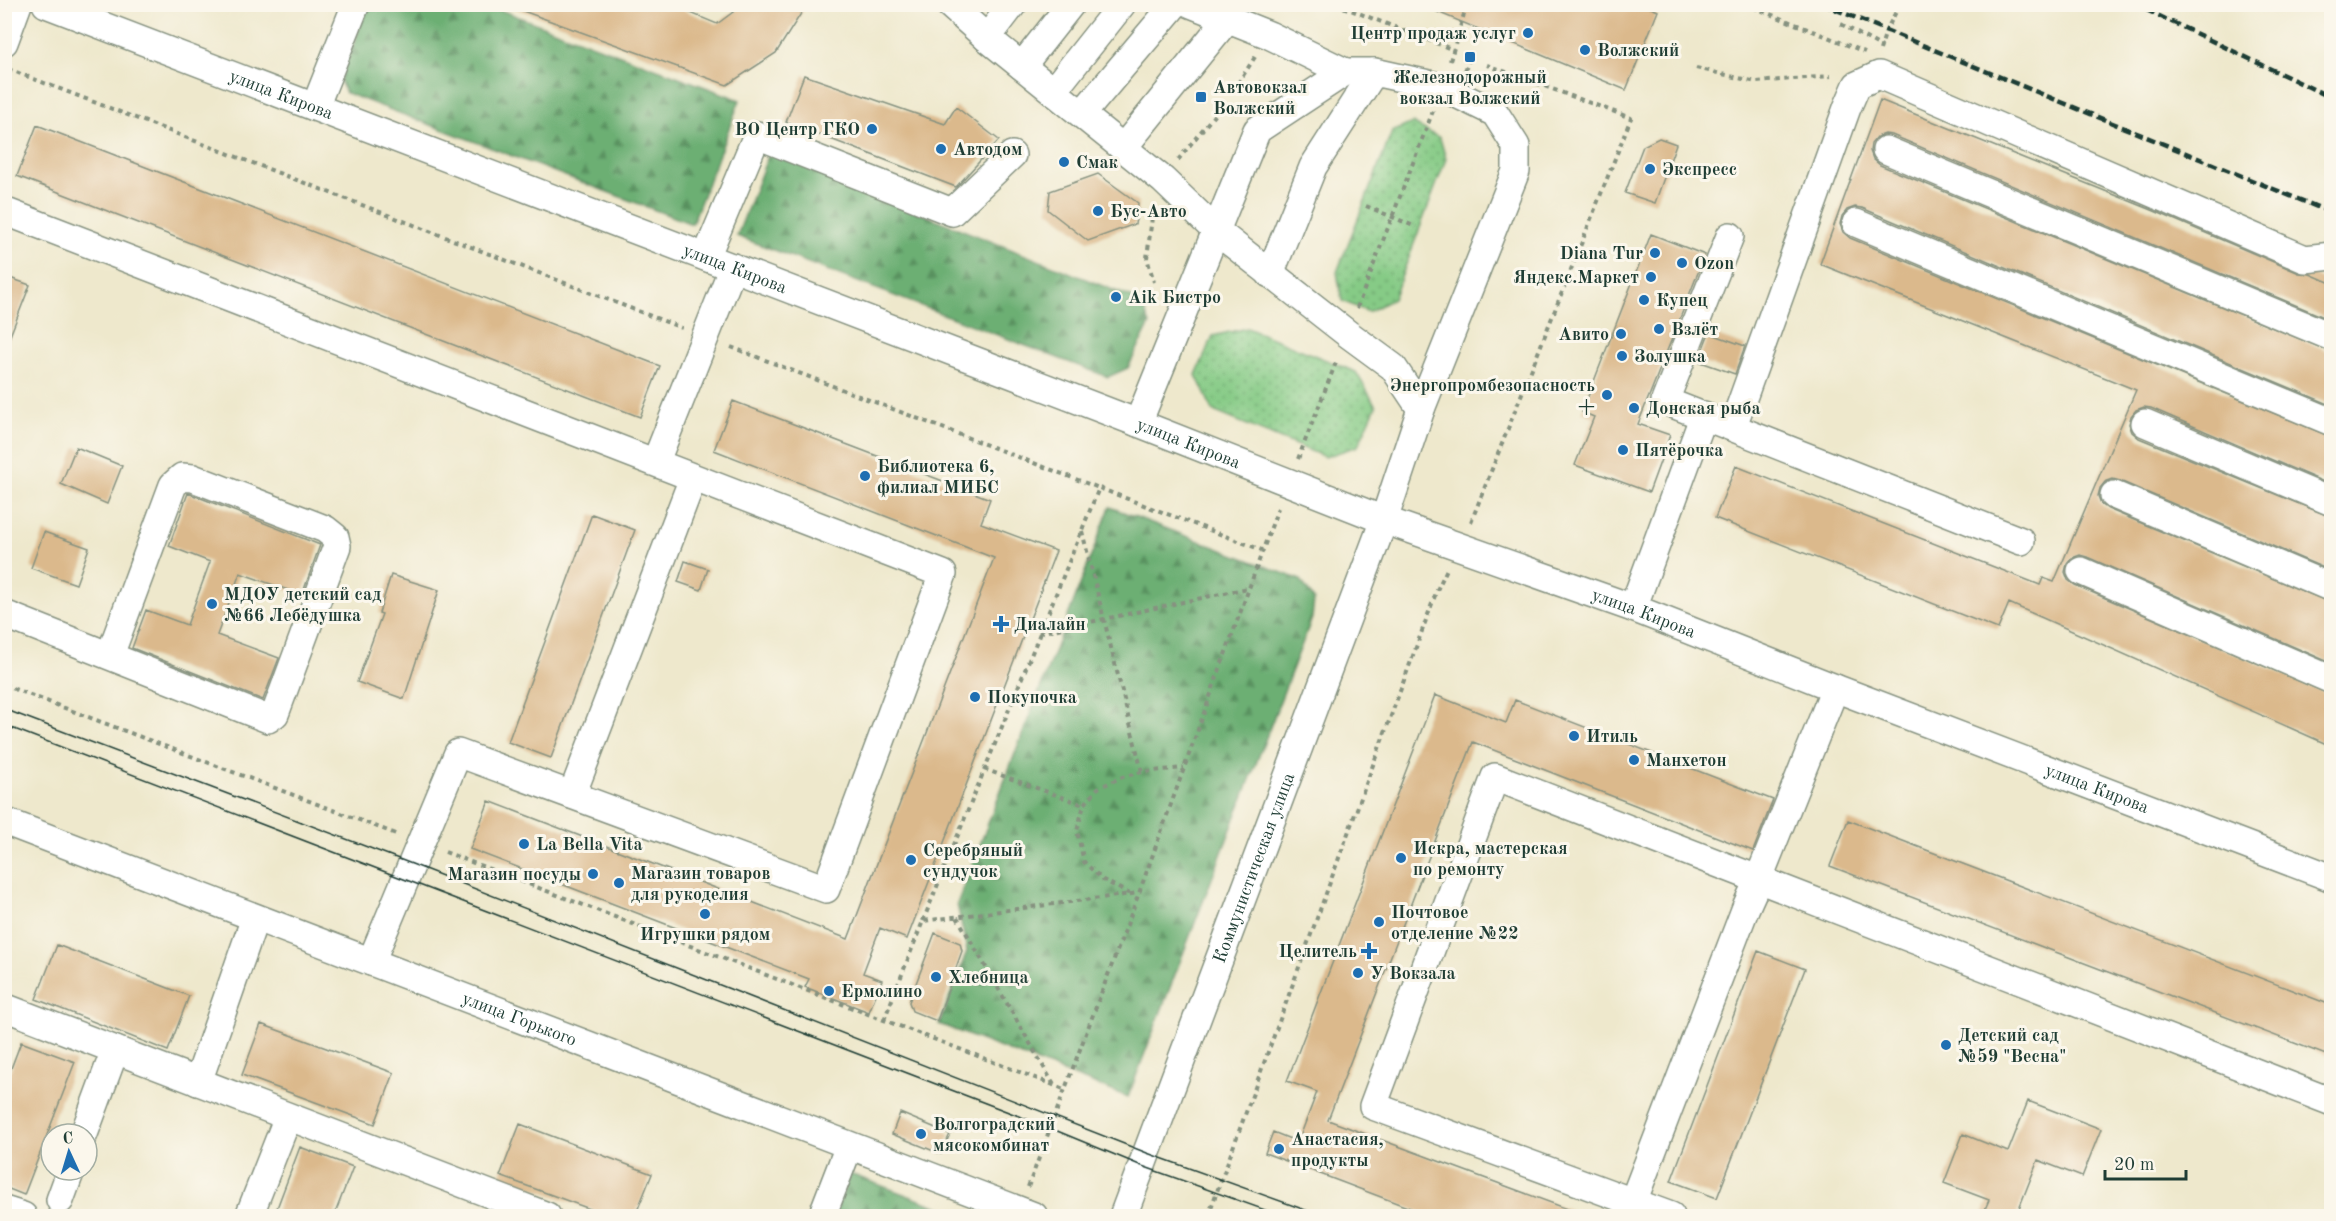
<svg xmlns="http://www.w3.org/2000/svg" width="2336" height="1221" viewBox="0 0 2336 1221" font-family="'Old Standard TT',serif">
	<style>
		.grass { fill: url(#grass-dots); stroke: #52845d; stroke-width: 1.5 }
		.forest { fill: url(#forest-firs); stroke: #467654; stroke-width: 1.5 }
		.building { fill: #dbb98c }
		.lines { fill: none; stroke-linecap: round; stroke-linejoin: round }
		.minor-casing { stroke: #869280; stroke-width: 30 }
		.path { stroke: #869280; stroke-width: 4; stroke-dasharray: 4.5 4.5; stroke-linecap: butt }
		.minor { stroke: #fff; stroke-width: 27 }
		.tram { stroke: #1f3d34; stroke-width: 1.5 }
		.rail { stroke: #1f3d34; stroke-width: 4.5; stroke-dasharray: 9 4.5; stroke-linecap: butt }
		.poi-dot { fill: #1f6fb2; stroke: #fbf7ec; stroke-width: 2 }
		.labels { text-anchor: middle; stroke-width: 6; stroke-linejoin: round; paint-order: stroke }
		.poi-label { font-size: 18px; font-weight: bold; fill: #1f3d34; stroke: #fbf7ec; text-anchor: start }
		.street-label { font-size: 18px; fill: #1f3d34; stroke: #fbf7ec }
	</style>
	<defs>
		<pattern id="grass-dots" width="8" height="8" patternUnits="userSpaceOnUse" patternTransform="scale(1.5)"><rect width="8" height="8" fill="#86cb86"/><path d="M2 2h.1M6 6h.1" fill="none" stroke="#6da66e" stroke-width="1.8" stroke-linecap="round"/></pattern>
		<pattern id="forest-firs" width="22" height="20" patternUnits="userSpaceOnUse" patternTransform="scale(1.5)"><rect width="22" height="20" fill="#6caf73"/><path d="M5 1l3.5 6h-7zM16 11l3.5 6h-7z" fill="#58905f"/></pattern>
	</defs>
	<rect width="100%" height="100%" fill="#fbf7ec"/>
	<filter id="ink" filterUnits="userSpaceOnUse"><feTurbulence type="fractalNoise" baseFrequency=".0167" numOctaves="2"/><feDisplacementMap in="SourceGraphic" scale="12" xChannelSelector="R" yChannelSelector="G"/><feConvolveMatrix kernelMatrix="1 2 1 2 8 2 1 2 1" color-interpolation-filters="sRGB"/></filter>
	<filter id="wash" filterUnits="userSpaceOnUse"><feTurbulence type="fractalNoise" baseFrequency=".008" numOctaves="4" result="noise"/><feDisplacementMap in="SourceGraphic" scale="24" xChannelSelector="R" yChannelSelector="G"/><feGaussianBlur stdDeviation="1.35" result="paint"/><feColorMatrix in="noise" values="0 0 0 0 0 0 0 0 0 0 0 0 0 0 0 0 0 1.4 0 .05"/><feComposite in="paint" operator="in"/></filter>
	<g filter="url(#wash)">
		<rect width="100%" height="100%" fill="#eee8cc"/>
		<path class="grass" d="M1412 123 1440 138 1446 159 1393 299 1368 312 1342 301 1337 272 1392 132Z
			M1247 328 1356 372 1376 406 1358 446 1325 457 1213 411 1196 375 1213 336Z"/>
		<path class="forest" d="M368 5H487L740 100 692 224 346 93 340 81Z
			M769 153 1141 301 1150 324 1128 368 1108 377 737 236Z
			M1110 507 1301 580 1314 600 1312 618 1128 1097 939 1024 967 951 957 904Z
			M850 1174 963 1216H834Z"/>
		<g id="blocks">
			<path class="building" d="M513 4H669L717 24 744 4H807L776 53 727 85 512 7Z
				M1418 4H1641L1658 11 1626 90Z
				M804 75 945 124 956 107 999 140 956 187 786 122Z
				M1880 100 2152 210 2299 273 2310 274 2331 283V320L1892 135 1885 134 1877 137 1871 144 1870 151 1873 159 1880 165 2331 352V405L1862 208 1855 207 1847 210 1842 216 1840 224 1843 232 1850 238 2331 437V485L2151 408 2144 407 2136 410 2131 416 2129 424 2132 432 2139 438 2331 517V571L2120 481 2113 479 2105 482 2100 488 2098 496 2101 504 2108 509 2331 603V663L2087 557 2080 555 2072 558 2067 564 2065 572 2068 580 2075 585 2331 695V746L2009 603 1998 629 1715 518 1736 466 2040 585 2043 578 2054 582 2136 390 1820 264Z
				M37 125 660 366 640 417 17 176Z
				M1659 138 1676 144 1655 203 1625 193 1643 146Z
				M1098 174 1138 203 1137 214 1135 224 1088 241 1048 210 1050 191Z
				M1651 234 1705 255 1638 424 1670 435 1649 492 1575 465 1594 417 1582 412Z
				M4 276 30 285 6 346H4Z
				M1709 333 1745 346 1735 374 1698 361Z
				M733 401 990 499 981 523 1056 551 907 939 880 928 863 973 882 980 869 1012 805 987 809 979 470 849 489 801 848 939 994 558 714 450Z
				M76 447 122 466 107 504 61 484Z
				M188 493 320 545 302 595 240 573 217 635 279 658 263 700 132 648 146 610 187 625 210 562 169 546Z
				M592 514 635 530 551 758 508 742Z
				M44 532 89 548 76 584 31 568Z
				M685 561 708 569 701 590 678 582Z
				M391 575 439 590 404 699 357 682 382 614 379 613Z
				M1435 695 1506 723 1515 700 1773 800 1753 851 1473 742 1328 1120 1581 1214 1580 1216H1431L1265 1153 1273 1132 1298 1142 1317 1092 1287 1081Z
				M1848 820 2331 1005V1057L1830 866Z
				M935 933 960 943 962 951 937 1021 912 1011 909 1002Z
				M57 945 189 996 168 1051 36 999Z
				M1758 951 1805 969 1717 1198 1671 1181Z
				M261 1024 394 1073 375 1124 242 1075Z
				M21 1042 75 1062 24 1195 4 1187V1087Z
				M2028 1101 2101 1129 2082 1177 2038 1160 2016 1216H1982L1989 1200 1944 1183 1963 1134 2008 1152Z
				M900 1113 950 1134 941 1154 892 1134Z
				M520 1124 652 1174 635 1216H609L500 1176Z
				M300 1147 353 1167 334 1216H274Z"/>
		</g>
	</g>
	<g filter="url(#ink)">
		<use href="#blocks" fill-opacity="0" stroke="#869280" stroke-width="1.5"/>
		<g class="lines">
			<g class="minor-casing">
				<g id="minor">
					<path id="s1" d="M46 4 1138 423 1384 520 1633 608 1835 688 2332 878"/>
					<path d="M949 4 987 38 1163 180 1215 230 1348 334 1393 367 1421 409"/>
					<path d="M1191 4 1269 35 1345 72"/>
					<path d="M987 38 1013 4"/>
					<path d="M4 42 18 4"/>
					<path d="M1022 66 1071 4"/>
					<path d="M1053 91 1122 4"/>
					<path d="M315 107 356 4"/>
					<path d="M1082 114 1175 4"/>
					<path d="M1123 148 1228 18"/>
					<path d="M1886 150 2332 337"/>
					<path d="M4 211 943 574 826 889 458 753 371 962"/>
					<path d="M1856 223 2332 422"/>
					<path d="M1730 236 1665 401 2021 541"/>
					<path d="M706 257 757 135 952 212 1012 155"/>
					<path d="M1270 274 1313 167 1374 72"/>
					<path d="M2145 423 2332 502"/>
					<path d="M1733 426 1847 108 1857 85 1879 75 2305 259 2332 256"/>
					<path d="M656 461 733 267"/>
					<path d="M2114 495 2332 588"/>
					<path d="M2081 571 2332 680"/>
					<path d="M1633 608 1704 415"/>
					<path d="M4 614 268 719 275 714 337 546 335 537 325 529 193 478 182 477 173 485 110 655"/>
					<path d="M1835 688 1759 878 1746 907 1633 1202 1373 1106 1495 777 2332 1102"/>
					<path d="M572 795 693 478"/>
					<path id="s2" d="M4 821 1034 1216"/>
					<path d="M4 1007 547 1216"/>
					<path d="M198 1082 255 918"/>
					<path d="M84 1134 115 1050"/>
					<path d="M60 1200 71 1170"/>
					<path d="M1633 1202 1671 1216"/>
					<path d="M4 1210 23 1216"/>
					<path d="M249 1216 288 1117"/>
					<path d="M822 1216 849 1146"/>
					<path id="s3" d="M1123 1216 1384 520 1421 409 1516 171V146L1495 113 1442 87 1374 72H1345L1257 130 1138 423"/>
				</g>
			</g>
			<path class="path" d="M1335 4 1454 50
				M1663 4 1670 7
				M1745 4 1865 52
				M1841 24 1882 47
				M1880 50 1886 31 1900 4
				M1450 61 1467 4
				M1696 68 1756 82 1831 76
				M8 69 682 328
				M1465 71 1470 57
				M1233 91 1255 57
				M1223 104 1236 114
				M1178 160 1215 114
				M1366 206 1416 227
				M1153 209 1147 258 1154 282
				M1357 308 1433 111
				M731 347 1099 488
				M1298 459 1337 360
				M1471 522 1631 118 1487 65
				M1082 531 1142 772
				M1039 633 1248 588
				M4 685 396 834
				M984 769 1084 805
				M445 852 1064 1089
				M1130 894 1103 880 1084 862 1077 831 1084 805 1098 788 1122 777 1142 772 1184 768
				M957 917 1054 1085
				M923 921 1099 488 1262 550
				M884 1020 923 921 1139 893
				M1028 1187 1139 893 1278 508
				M1208 1216 1437 590 1447 569"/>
			<use href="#minor" class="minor"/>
			<path class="tram" d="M4 709 412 864 1147 1153 1322 1216
				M4 725 1050 1128 1142 1166 1282 1216"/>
			<path class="rail" d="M1822 4 2332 213
				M2134 4 2332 98"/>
		</g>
	</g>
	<g class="poi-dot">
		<circle cx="1528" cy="33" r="6"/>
		<circle cx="1585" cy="50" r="6"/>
		<rect x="1464" y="51" width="12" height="12" rx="3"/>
		<rect x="1195" y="91" width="12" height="12" rx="3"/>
		<circle cx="872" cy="129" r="6"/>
		<circle cx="941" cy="149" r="6"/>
		<circle cx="1064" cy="162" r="6"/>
		<circle cx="1650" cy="169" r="6"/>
		<circle cx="1098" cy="211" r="6"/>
		<circle cx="1655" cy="253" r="6"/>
		<circle cx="1682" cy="263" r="6"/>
		<circle cx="1651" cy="277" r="6"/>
		<circle cx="1116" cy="297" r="6"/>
		<circle cx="1644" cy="300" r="6"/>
		<circle cx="1659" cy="329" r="6"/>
		<circle cx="1621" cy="334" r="6"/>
		<circle cx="1622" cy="356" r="6"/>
		<circle cx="1607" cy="395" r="6"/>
		<circle cx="1634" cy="408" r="6"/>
		<circle cx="1623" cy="450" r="6"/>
		<circle cx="865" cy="476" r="6"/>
		<circle cx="212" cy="604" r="6"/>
		<path d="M998 615h6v6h6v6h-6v6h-6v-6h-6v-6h6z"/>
		<circle cx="975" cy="697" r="6"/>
		<circle cx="1574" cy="736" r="6"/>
		<circle cx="1634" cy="760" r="6"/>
		<circle cx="524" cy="844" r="6"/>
		<circle cx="1401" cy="858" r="6"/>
		<circle cx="911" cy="860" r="6"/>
		<circle cx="593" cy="874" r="6"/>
		<circle cx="619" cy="883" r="6"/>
		<circle cx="705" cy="914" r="6"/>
		<circle cx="1379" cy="922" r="6"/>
		<path d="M1366 942h6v6h6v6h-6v6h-6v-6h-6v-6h6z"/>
		<circle cx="1358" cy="973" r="6"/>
		<circle cx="936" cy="977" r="6"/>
		<circle cx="829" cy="991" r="6"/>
		<circle cx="1946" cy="1045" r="6"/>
		<circle cx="921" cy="1134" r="6"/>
		<circle cx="1279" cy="1149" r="6"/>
	</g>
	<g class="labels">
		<g class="poi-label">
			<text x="1516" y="39" text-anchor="end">Центр продаж услуг</text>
			<text x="1597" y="56">Волжский</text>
			<text x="1470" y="83" text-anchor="middle">Железнодорожный<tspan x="1470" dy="21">вокзал Волжский</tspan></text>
			<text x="1213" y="93">Автовокзал<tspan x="1213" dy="21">Волжский</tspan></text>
			<text x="860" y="135" text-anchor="end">ВО Центр ГКО</text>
			<text x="953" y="155">Автодом</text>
			<text x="1076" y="168">Смак</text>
			<text x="1662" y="175">Экспресс</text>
			<text x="1110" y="217">Бус-Авто</text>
			<text x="1643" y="259" text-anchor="end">Diana Tur</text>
			<text x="1694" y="269">Ozon</text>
			<text x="1639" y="283" text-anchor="end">Яндекс.Маркет</text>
			<text x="1128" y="303">Aik Бистро</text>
			<text x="1656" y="306">Купец</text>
			<text x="1671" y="335">Взлёт</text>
			<text x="1609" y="340" text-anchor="end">Авито</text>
			<text x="1634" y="362">Золушка</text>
			<text x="1595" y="391" text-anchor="end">Энергопромбезопасность<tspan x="1595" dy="21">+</tspan></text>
			<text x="1646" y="414">Донская рыба</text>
			<text x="1635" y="456">Пятёрочка</text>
			<text x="877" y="472">Библиотека 6,<tspan x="877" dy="21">филиал МИБС</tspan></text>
			<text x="224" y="600">МДОУ детский сад<tspan x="224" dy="21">№66 Лебёдушка</tspan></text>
			<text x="1014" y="630">Диалайн</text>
			<text x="987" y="703">Покупочка</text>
			<text x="1586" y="742">Итиль</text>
			<text x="1646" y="766">Манхетон</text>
			<text x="536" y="850">La Bella Vita</text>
			<text x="1413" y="854">Искра, мастерская<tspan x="1413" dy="21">по ремонту</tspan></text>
			<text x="923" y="856">Серебряный<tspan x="923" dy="21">сундучок</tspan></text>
			<text x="631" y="879">Магазин товаров<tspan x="631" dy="21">для рукоделия</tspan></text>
			<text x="581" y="880" text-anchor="end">Магазин посуды</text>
			<text x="1391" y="918">Почтовое<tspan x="1391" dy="21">отделение №22</tspan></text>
			<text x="705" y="940" text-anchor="middle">Игрушки рядом</text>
			<text x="1357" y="957" text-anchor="end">Целитель</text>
			<text x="1370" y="979">У Вокзала</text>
			<text x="948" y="983">Хлебница</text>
			<text x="841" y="997">Ермолино</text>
			<text x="1958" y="1041">Детский сад<tspan x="1958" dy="21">№59 "Весна"</tspan></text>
			<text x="933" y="1130">Волгоградский<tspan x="933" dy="21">мясокомбинат</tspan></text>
			<text x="1291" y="1145">Анастасия,<tspan x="1291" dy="21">продукты</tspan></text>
		</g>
		<g class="street-label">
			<text dy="6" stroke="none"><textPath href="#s1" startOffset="252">улица Кирова</textPath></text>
			<text dy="6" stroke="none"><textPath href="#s1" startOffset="738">улица Кирова</textPath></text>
			<text dy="6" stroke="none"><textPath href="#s1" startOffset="1224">улица Кирова</textPath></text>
			<text dy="6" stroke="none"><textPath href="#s1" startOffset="1710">улица Кирова</textPath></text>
			<text dy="6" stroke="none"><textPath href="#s1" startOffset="2196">улица Кирова</textPath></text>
			<text dy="6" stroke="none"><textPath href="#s3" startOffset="372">Коммунистическая улица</textPath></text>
			<text dy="6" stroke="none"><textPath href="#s2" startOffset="552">улица Горького</textPath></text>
		</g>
	</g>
	<rect width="2336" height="1221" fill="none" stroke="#fbf7ec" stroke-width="24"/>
	<g transform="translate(69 1152) rotate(356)"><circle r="28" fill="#fbf7ec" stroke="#a3ada2" stroke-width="1.5"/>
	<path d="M0-4.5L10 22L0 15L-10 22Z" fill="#1f6fb2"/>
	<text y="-9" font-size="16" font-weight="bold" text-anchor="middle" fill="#1f3d34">С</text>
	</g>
	<path d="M2105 1170v9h81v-9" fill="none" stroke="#1f3d34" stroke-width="3"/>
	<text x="2114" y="1170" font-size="18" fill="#1f3d34" stroke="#fbf7ec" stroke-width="4.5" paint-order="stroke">20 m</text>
</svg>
